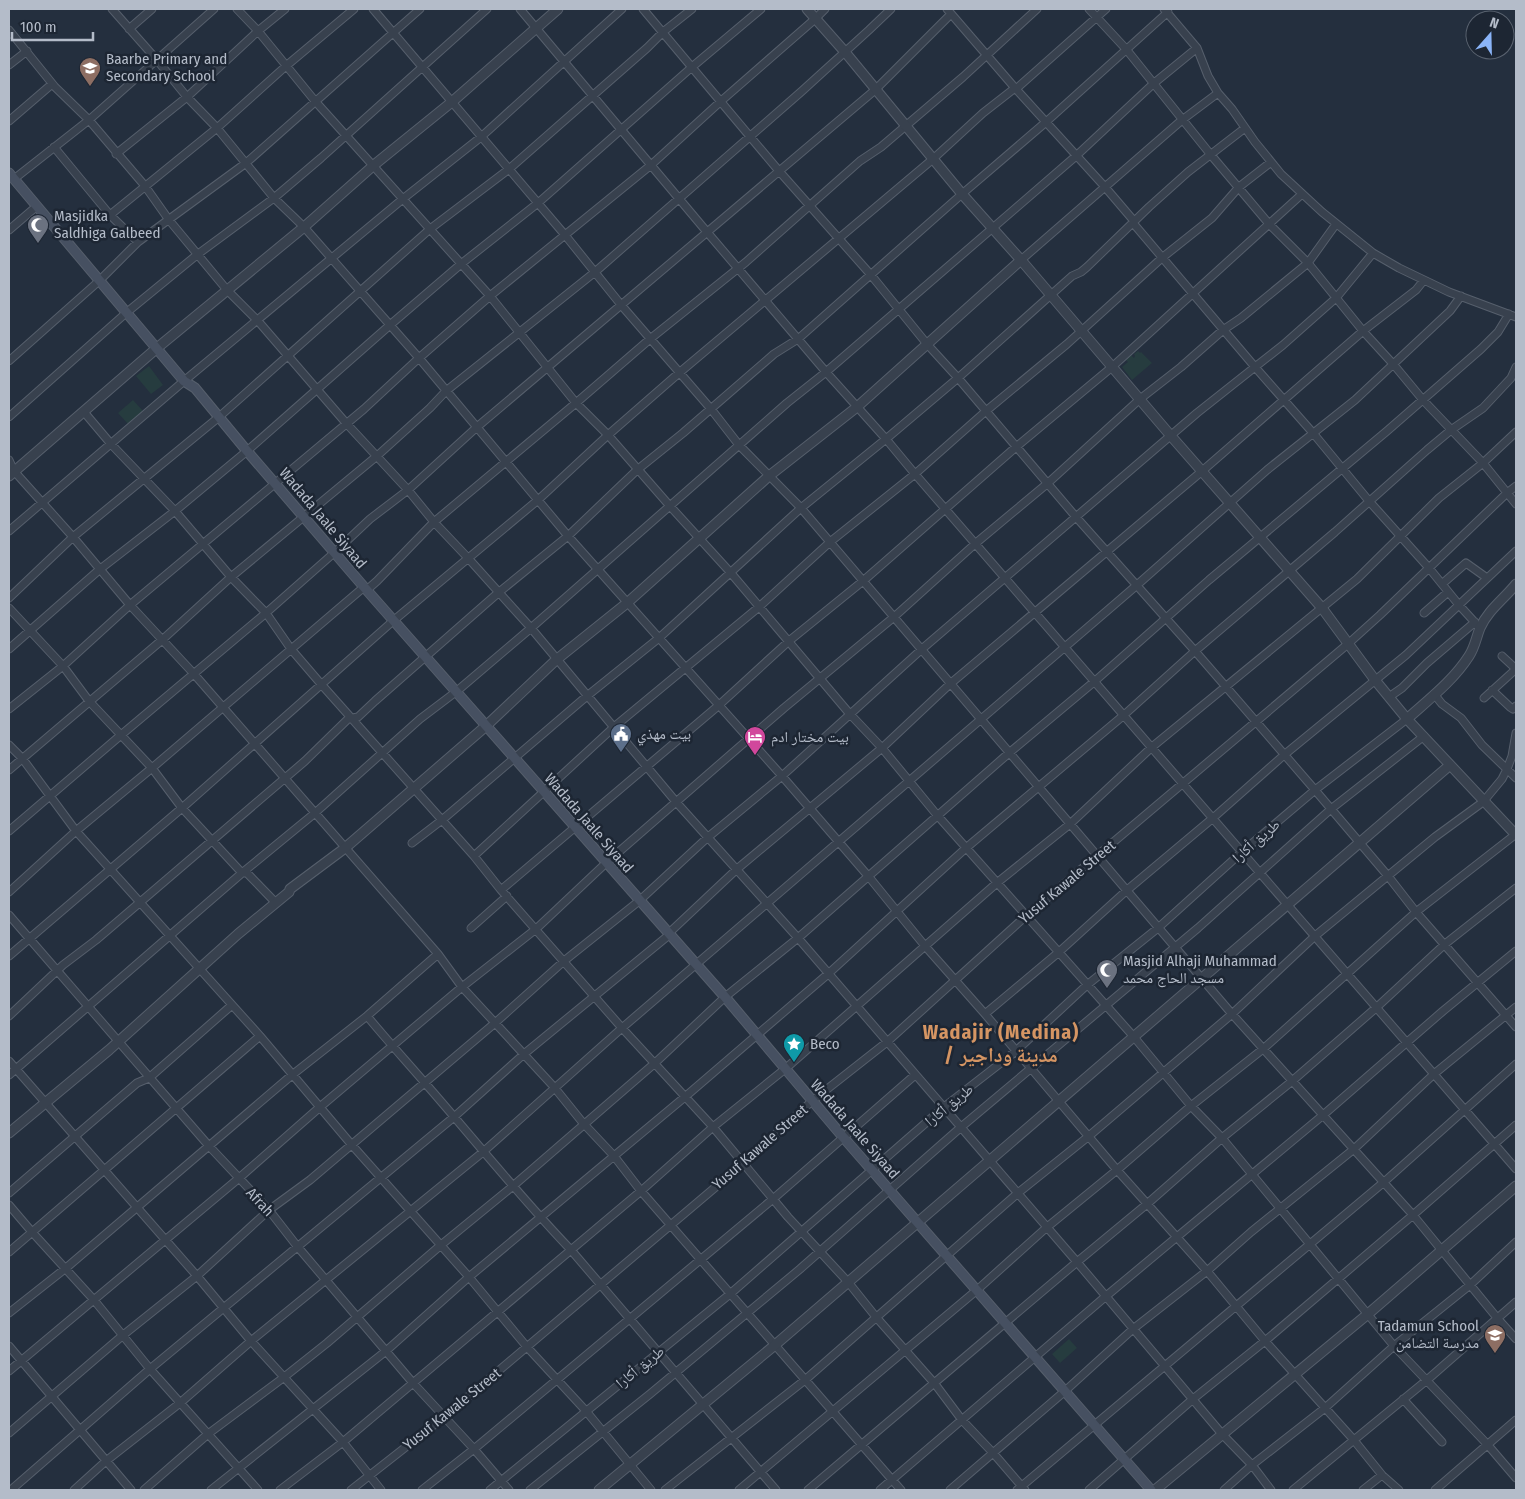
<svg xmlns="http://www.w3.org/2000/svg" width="1525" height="1499" viewBox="0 0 1525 1499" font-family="'Fira Sans Condensed','Noto Naskh Arabic',sans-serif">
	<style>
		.green { fill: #263c3f }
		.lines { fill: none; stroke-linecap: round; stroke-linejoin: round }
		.minor-casing { stroke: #565f6c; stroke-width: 9 }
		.tertiary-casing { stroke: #565f6c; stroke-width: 11 }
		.secondary-casing { stroke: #565f6c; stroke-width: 11 }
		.minor { stroke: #38414e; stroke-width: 7 }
		.tertiary { stroke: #38414e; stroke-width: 9 }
		.secondary { stroke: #465061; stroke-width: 9 }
		.labels { text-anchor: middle; stroke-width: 5; stroke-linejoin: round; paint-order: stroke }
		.poi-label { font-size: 15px; fill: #b4bcc9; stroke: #1d2633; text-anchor: start }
		.street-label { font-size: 15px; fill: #b4bcc9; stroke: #1d2633 }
		.district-label { font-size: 20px; font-weight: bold; letter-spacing: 1px; fill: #d59563; stroke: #1d2633 }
	</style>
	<rect width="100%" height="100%" fill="#242f3e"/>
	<path class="green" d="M1138 351 1140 353 1141 352 1152 363 1132 380 1122 367 1128 362 1126 360 1131 355 1134 358 1135 356 1134 354Z
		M149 366 163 385 151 394 136 376Z
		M133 400 143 411 128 424 118 413Z
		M1069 1339 1077 1348 1060 1363 1052 1354Z"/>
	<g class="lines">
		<g class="minor-casing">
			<path id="minor" d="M112 9 157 60 187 97 217 128 274 198 304 227 419 358 568 536 782 776 869 877 925 946 985 1014 1117 1170 1207 1271 1265 1341 1353 1439 1382 1475 1399 1490
				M237 9 258 31 315 101 490 296 576 403 608 435 669 505 730 572 849 713 882 748 937 815 1134 1037 1191 1106 1222 1138 1394 1346 1487 1444 1516 1478
				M373 9 565 235 622 306 711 409 739 445 801 508 1232 1014 1413 1215 1498 1319 1516 1339
				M520 9 707 232 826 372 886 439 915 474 1516 1169
				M643 9 779 171 871 275 927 344 958 378 1076 517 1195 651 1315 790 1388 876 1416 912 1516 1027
				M947 9 1015 88
				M1089 9 1126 49 1211 155 1270 225 1308 263 1363 331 1394 365 1423 400 1483 463 1516 504
				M1164 9 1197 48 1208 76 1218 93 1232 109 1255 142 1281 174 1322 212 1373 253 1399 268 1449 292 1516 317
				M129 29 152 9
				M9 30 55 87 89 120 145 186 169 220 227 290 258 321 346 423 408 490 434 522 468 558 531 628 677 803 798 938 1077 1262 1222 1434 1252 1465 1271 1490
				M9 65 27 51
				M1016 89 1105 187 1134 221
				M9 121 52 84
				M54 147 110 215 138 242
				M116 154 187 97 258 31 285 9
				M14 179 89 120 214 9
				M110 215 217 128 286 66 354 9
				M1133 223 1255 367 1283 345 1336 298 1373 253
				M9 230 37 206
				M1021 260 1182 120 1218 93
				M9 361 99 281 138 242 246 163 420 9
				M84 412 111 444 175 511 231 577 266 613 291 649 321 684 474 856 501 890 622 1028 713 1127 788 1217 848 1282 876 1317 935 1384 962 1420 994 1454 1025 1490
				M9 417 126 313 198 254 274 198 321 158 487 9
				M9 460 14 471 73 537 130 605 194 674 438 954 462 987 554 1087 583 1123 614 1156 641 1191 901 1490
				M9 531 184 381 404 198 481 137 622 9
				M1442 584 1466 563 1487 578
				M9 598 73 537 219 417 430 229 509 169 647 48 663 32 692 9
				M9 608 63 666 89 701 152 768 182 808 242 873H247L276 903
				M1424 613 1448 592
				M9 649 99 570 175 511 247 451 390 325 461 264 538 203 692 67 761 9
				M1502 656 1516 669
				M1492 690 1510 707 1513 709 1516 706
				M1434 694 1442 704 1461 718 1482 745 1516 778
				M1389 697 1402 688 1427 663 1475 622
				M1484 698 1516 669
				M9 709 63 666 130 605 364 409 419 358 490 296 651 165 720 102 815 19 825 9
				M9 745 22 758 76 831 260 1036 351 1144 469 1277 527 1347 586 1411 651 1490
				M9 770 162 640 231 577 377 456 430 408 446 391 595 272 802 91 869 30 891 9
				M9 831 121 735 266 613 335 552 370 519 408 490 477 427 875 90 951 14
				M412 843 442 820 587 696 659 638 801 508 886 439 958 378 1072 276 1081 272 1087 267 1149 207 1188 172 1245 128
				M474 856 614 727 759 607 830 542 915 474 986 411 1067 344 1163 257 1212 218 1239 187 1271 162
				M501 890 718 706 789 641 863 581 1016 447 1112 367 1302 194
				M9 892 76 831 152 768 364 587 369 588 377 581 434 522 576 403 650 339 746 262 860 161 881 147 963 77 1037 9
				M9 915 209 1146 269 1210 297 1246 413 1383 474 1449 509 1490
				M471 928 507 896
				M9 956 182 808 393 621 538 500 608 435 679 373 933 159 983 113 1015 88 1016 89 1106 9
				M985 1014 1059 952 1126 891 1213 818 1284 755 1406 655 1516 551
				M9 1016 63 965 96 940 305 761 348 719 358 717 375 701 498 593 568 536 637 470 683 433 774 354 798 339 962 194 1046 122 1168 12
				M367 1016C386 1039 406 1061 425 1083 474 1139 520 1197 571 1250L776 1490
				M9 1061 197 1276 251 1341 343 1442 381 1490
				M9 1075 242 873 315 813 420 719 457 691 531 628 787 403 826 372 1076 156 1153 84 1197 48
				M9 1193 137 1083 149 1078 232 1005
				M9 1205 32 1232 94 1300 150 1369 258 1490
				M9 1252 260 1036
				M9 1313 66 1268 292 1075 367 1016 438 954
				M9 1346 131 1490
				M9 1371 238 1179 320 1107 462 987 536 929 606 863 784 708 894 617 976 543 1048 483 1140 399 1181 367 1223 330 1241 318 1308 263 1336 224
				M1403 1399 1442 1442
				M9 1433 122 1336 197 1276 269 1210 310 1180 495 1023 564 961 639 901 707 838 782 776 922 649 1197 413 1255 367 1313 433 1369 501 1429 568 1459 605 1480 628
				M11 1490 150 1369 454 1117 524 1054 669 935V933L737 869 882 748 950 684 1201 472 1363 331 1416 290 1424 280
				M74 1490 106 1461 180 1403 251 1341 483 1152 622 1028 1137 585 1267 470 1355 400 1450 311 1461 296
				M144 1490 208 1434 283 1378 327 1343 441 1245 513 1186 655 1063 725 997 798 938 1009 753 1095 681 1209 580 1387 431 1481 349 1498 332 1509 314
				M211 1490 386 1351 469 1277 686 1096 828 974 966 848 1124 715 1195 651 1335 532 1427 450 1451 430 1483 408 1511 378 1516 367
				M280 1490 343 1442 413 1383 641 1191 713 1127 785 1069 998 882 1070 824 1152 747 1357 579 1439 498 1483 463 1516 432
				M351 1490 444 1417 744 1163 812 1101 887 1042 1027 915 1349 643 1380 615 1507 493 1516 486
				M422 1490 474 1449 773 1199 915 1075
				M490 1490 730 1294 944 1107 1016 1051 1087 985 1158 928 1242 852 1315 790 1407 719
				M530 1490 650 1394 800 1269 960 1128 1198 928 1331 809 1424 736
				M665 1490 805 1380 1018 1193 1089 1136 1232 1014 1315 936 1435 837 1483 802 1502 779 1507 769 1512 756 1516 733
				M739 1490 977 1290 1046 1228 1117 1170 1191 1106 1263 1049 1416 912 1516 834
				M808 1490 1077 1262 1147 1204 1222 1138 1291 1082 1377 1007 1445 944 1516 888
				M880 1490 1105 1297 1322 1116 1443 1011 1516 951
				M950 1490 1065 1391 1133 1329 1207 1271 1251 1232 1354 1149 1434 1074 1516 1007
				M1017 1490 1384 1182 1516 1064
				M1089 1490 1193 1399 1265 1341 1413 1215 1516 1125
				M1224 1490 1252 1465 1325 1408 1394 1346 1470 1285 1516 1242
				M1293 1490 1427 1380 1516 1302
				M1363 1490 1382 1475
				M1435 1490 1516 1420"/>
		</g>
		<g class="tertiary-casing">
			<path id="tertiary" d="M807 9 845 52 962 194 1021 260 1171 436 1322 608 1375 680 1407 719 1516 835
				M9 476 157 348 304 227 374 165 453 101 558 9
				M1407 719C1428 700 1453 681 1469 656 1475 647 1476 638 1480 628 1488 610 1504 599 1516 584
				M9 1133 109 1050 238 934 289 892 290 889 345 848 486 726 556 660 627 603 769 476 857 407 1021 260
				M599 1490 775 1345 1450 765
				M1155 1490 1368 1314 1516 1186"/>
		</g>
		<g class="secondary-casing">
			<path id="secondary" d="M9 173 184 381 195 388 247 451 364 587 725 997 843 1137 1151 1490"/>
		</g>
		<use href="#minor" class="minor"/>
		<use href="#tertiary" class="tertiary"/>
		<use href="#secondary" class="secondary"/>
	</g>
	<defs>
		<g id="school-pin" transform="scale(1.125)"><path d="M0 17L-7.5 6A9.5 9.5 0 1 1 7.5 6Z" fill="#8d6e63" stroke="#1d2633"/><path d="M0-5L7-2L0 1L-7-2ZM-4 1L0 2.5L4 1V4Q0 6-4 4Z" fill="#fff"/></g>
		<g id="mosque-pin" transform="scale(1.125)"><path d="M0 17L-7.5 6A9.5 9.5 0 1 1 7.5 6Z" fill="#6b7280" stroke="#1d2633"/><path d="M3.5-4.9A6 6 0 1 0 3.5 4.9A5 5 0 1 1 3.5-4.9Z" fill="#fff"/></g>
		<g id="civic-pin" transform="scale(1.125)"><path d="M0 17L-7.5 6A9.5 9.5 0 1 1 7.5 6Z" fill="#5c6f8a" stroke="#1d2633"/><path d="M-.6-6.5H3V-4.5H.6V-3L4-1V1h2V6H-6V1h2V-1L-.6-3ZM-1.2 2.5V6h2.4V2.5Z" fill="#fff"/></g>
		<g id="hotel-pin" transform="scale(1.125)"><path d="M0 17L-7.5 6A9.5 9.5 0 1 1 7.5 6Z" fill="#d1479c" stroke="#1d2633"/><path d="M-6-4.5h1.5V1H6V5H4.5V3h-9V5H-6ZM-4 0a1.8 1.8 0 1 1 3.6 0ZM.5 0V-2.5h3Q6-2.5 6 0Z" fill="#fff"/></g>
		<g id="sight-pin" transform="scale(1.125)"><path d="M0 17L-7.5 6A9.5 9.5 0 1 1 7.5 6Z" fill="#0f9aa8" stroke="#1d2633"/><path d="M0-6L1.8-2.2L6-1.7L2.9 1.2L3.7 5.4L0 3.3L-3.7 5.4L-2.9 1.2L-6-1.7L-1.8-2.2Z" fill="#fff"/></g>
	</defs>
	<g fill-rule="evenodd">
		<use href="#school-pin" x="90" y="68"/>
		<use href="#mosque-pin" x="38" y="225"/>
		<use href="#civic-pin" x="621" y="734"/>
		<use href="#hotel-pin" x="755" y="737"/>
		<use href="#mosque-pin" x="1107" y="970"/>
		<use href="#sight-pin" x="794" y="1044"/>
		<use href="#school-pin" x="1495" y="1335"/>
	</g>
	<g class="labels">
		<g class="poi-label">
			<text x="106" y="64">Baarbe Primary and<tspan x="106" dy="17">Secondary School</tspan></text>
			<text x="54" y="221">Masjidka<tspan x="54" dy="17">Saldhiga Galbeed</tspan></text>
			<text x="637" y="739">بيت مهذي</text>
			<text x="771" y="742">بيت مختار ادم</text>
			<text x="1123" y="966">Masjid Alhaji Muhammad<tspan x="1123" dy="17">مسجد الحاج محمد</tspan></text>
			<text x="810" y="1049">Beco</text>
			<text x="1479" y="1331" text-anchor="end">Tadamun School<tspan x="1479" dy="17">مدرسة التضامن</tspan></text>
		</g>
		<g class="street-label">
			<text transform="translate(323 518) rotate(50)" y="5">Wadada Jaale Siyaad</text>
			<text transform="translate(589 823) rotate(49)" y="5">Wadada Jaale Siyaad</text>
			<text transform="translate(1256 841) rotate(-41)" y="5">طريق أكارا</text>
			<text transform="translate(1067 882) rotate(-40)" y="5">Yusuf Kawale Street</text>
			<text transform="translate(949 1105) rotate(-39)" y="5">طريق أكارا</text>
			<text transform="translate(855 1129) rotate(49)" y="5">Wadada Jaale Siyaad</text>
			<text transform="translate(760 1147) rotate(-41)" y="5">Yusuf Kawale Street</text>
			<text transform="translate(260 1202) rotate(47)" y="5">Afrah</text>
			<text transform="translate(640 1367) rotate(-39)" y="5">طريق أكارا</text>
			<text transform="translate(452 1409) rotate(-39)" y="5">Yusuf Kawale Street</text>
		</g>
		<g class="district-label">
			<text x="1001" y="1039">Wadajir (Medina)<tspan x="1001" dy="23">/ مدينة وداجير</tspan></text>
		</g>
	</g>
	<rect width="1525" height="1499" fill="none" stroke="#b4bcc9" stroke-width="20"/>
	<g transform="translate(1490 35) rotate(20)"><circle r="24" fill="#1d2633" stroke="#59626f"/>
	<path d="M0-4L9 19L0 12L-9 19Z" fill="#8ab4f8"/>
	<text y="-8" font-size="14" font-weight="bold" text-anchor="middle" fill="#b4bcc9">N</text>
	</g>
	<path d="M12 32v8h81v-8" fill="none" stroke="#b4bcc9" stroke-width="2.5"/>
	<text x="20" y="32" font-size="15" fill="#b4bcc9" stroke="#1d2633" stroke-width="4" paint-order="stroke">100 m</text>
</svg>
